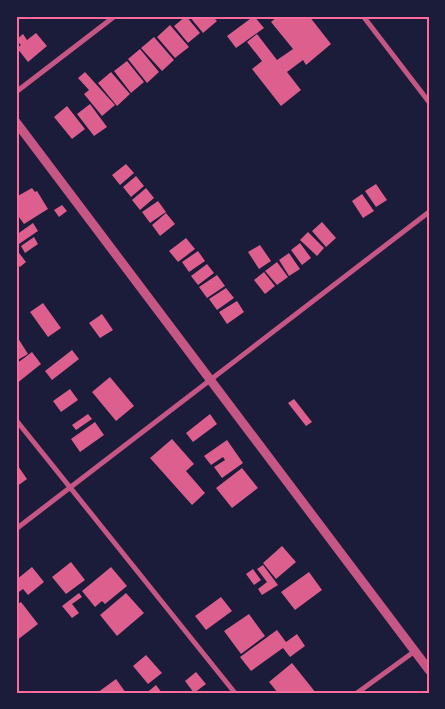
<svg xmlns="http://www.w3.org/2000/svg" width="445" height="709" viewBox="0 0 445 709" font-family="'Sofia Sans Condensed',sans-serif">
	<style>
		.building { fill: #dd5f8e }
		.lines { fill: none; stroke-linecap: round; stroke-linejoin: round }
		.minor { stroke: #c65784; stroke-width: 5 }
		.tertiary { stroke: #c65784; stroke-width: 9 }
		.neatline { fill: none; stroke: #ff6b9d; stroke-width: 2 }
	</style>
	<rect width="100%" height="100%" fill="#1b1b3a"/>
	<path class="building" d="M186 16 200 33 188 43 174 26Z
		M189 16H212L217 21 203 33Z
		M254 16 264 28 236 48 227 36Z
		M278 16H309L331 44 306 65 303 60 287 72 301 90 281 106 252 69 262 61 247 42 257 34 277 60 293 49 271 22Z
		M170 25 189 47 175 58 157 37Z
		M36 33 47 46 28 62 17 48 21 45 16 40 23 34 27 40Z
		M154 37 174 60 162 71 141 48Z
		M140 49 159 72 147 83 128 59Z
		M127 61 144 82 131 93 114 71Z
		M85 72 115 105 102 116 84 94 89 90 78 78Z
		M111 72 130 94 117 106 98 83Z
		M90 104 107 127 94 136 77 114Z
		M67 106 85 129 72 139 54 117Z
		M126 164 134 173 120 185 112 175Z
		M136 176 144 186 131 197 123 187Z
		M376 184 387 200 376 207 365 191Z
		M32 188 35 192 37 191 48 209 24 224 16 213V197Z
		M146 188 154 198 140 210 132 200Z
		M362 194 374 211 363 218 352 201Z
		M158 201 166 212 150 223 142 212Z
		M62 205 67 211 59 217 54 210Z
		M166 213 175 224 160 236 152 225Z
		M322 222 336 238 326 247 312 231Z
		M33 223 38 231 16 246V235Z
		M308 232 324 248 317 256 300 240Z
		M34 237 38 244 25 253 21 246Z
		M186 238 195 249 178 262 169 251Z
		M300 243 311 258 302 265 291 250Z
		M260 245 271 261 259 269 248 252Z
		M16 249 26 262 20 267 16 262Z
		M198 251 205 261 189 272 182 262Z
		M289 253 300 269 289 276 279 260Z
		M277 262 288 277 277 285 265 271Z
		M207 264 214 273 198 285 191 276Z
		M264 272 275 286 265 294 254 280Z
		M217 275 225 286 207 298 199 287Z
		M226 288 234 298 217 310 209 299Z
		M237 301 244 312 227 324 219 312Z
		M43 303 61 328 48 337 30 312Z
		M102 314 113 330 100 338 89 323Z
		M16 335 28 354 16 361Z
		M72 350 79 359 52 380 45 371Z
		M32 352 41 364 16 384V364Z
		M110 377 134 406 116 421 92 392Z
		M70 389 78 400 61 412 53 401Z
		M294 399 312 422 306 426 288 403Z
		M88 414 92 419 76 430 72 425Z
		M210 414 217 424 193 442 186 433Z
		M95 422 104 435 80 452 71 439Z
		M172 439 194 464 186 471 205 493 192 505 150 458Z
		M227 440 243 463 222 478 214 467 225 460 223 457 211 465 204 456Z
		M18 466 27 479 16 487V467Z
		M242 468 258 488 232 508 216 488Z
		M282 546 296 562 276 579 263 563Z
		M71 562 85 580 66 594 52 577Z
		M263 565 278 585 262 595 258 589 267 582 257 569Z
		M32 567 44 582 28 595 23 589 16 594V580Z
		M111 567 127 586 105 604 102 601 95 607 82 591Z
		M253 569 261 580 254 585 246 574Z
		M309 572 322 590 295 610 281 592Z
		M79 593 82 597 72 604 79 613 72 618 62 606Z
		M126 593 144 613 117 636 100 615Z
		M221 597 232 611 206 630 195 616Z
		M21 602 38 624 16 641V605Z
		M249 614 265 636 241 654 224 631Z
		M277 630 286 642 297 634 305 646 290 657 283 648 251 671 240 657Z
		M146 655 162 673 148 684 133 666Z
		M292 663 316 693H278L269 682Z
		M196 672 206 684 194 693 185 681Z
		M116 679 126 693H97Z
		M156 685 162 693H146L150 690Z"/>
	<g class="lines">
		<path class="minor" d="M363 16 429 102
			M16 92 115 16
			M16 420 235 693
			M16 529 429 212
			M357 693 415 651"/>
		<path class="tertiary" d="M16 122 429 670"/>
	</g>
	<rect width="445" height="709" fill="none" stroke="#1b1b3a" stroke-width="35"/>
	<rect x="18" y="18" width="410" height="674" class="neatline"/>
</svg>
